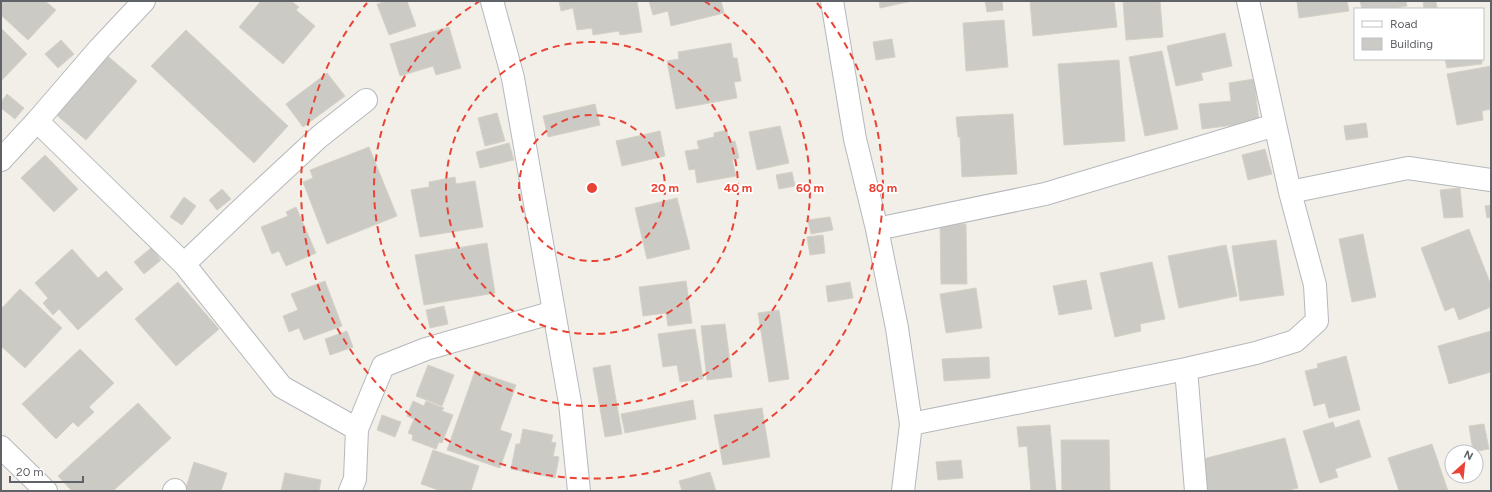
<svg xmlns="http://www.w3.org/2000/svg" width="1492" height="492" viewBox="0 0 1492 492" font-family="Figtree,sans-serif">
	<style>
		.building { fill: #cccac5; stroke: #d6d1c6 }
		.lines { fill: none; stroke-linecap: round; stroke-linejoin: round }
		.minor-casing { stroke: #b5b8bc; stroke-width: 24 }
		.minor { stroke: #fff; stroke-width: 22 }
		.ring { fill: none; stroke: #ea4335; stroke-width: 2; stroke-dasharray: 7 5 }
		.centre { fill: #ea4335; stroke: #fff; stroke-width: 2 }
		.ring-label { font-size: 12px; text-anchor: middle; font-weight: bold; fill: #ea4335; stroke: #fff; stroke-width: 3.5; stroke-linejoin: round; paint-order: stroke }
	</style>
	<rect width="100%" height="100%" fill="#f1efe8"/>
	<path class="building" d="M1 1H45L56 10 28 40 1 15Z
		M261 1H291L299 7 296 10 315 26 283 64 239 27Z
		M387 1H407L416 26 389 35 377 4Z
		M559 1H637L642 32 620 35 619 31 593 35 592 28 577 30 573 8 561 11Z
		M649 1H721L724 13 671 26 668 11 653 15Z
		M879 1H912L880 8Z
		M985 1H1002L1003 10 987 12Z
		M1030 1H1114L1117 27 1033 36Z
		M1123 1H1160L1163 37 1126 40Z
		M1297 1H1347L1349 11 1299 18Z
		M1360 1H1406L1407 6 1388 9H1362Z
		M1423 1H1436L1437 8 1424 9Z
		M1004 20 1008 67 966 71 963 23Z
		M449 27 461 68 436 75 433 66 400 76 390 44Z
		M1 28 27 54 1 81Z
		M186 30 288 126 254 163 151 66Z
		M1225 33 1232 66 1201 73 1203 80 1176 86 1167 46Z
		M892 39 895 57 876 60 873 42Z
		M61 40 74 54 58 68 45 54Z
		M731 43 733 58H737L741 81 734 82 737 98 676 109 667 61 679 59 678 52Z
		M1162 51 1178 129 1145 136 1129 57Z
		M104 53 137 81 86 140 53 112Z
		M1445 59H1482V64L1447 68Z
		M1119 60 1125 141 1064 145 1058 64Z
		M1491 66V109L1482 111 1483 120 1457 125 1447 74Z
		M327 73 345 96 303 127 286 104Z
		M1254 79 1259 122 1202 129 1199 104 1231 101 1229 83Z
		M7 94 24 108 15 119 1 108V102Z
		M595 104 600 125 548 137 543 116Z
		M497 113 505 141 485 146 478 118Z
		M1013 114 1017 174 962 177 960 137H958L956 117Z
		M1366 123 1368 137 1346 140 1344 126Z
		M780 126 789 163 757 170 749 132Z
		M727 130 729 142 735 141 739 158 732 160 736 176 697 183 695 169 689 170 685 151 699 149 697 141 714 137V133Z
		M660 131 665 156 622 166 616 141Z
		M509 143 514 160 480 168 476 152Z
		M369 147 397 216 327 244 303 182 313 178 310 170Z
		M1265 149 1272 174 1248 180 1242 155Z
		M45 155 78 189 54 212 21 178Z
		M792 172 795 186 779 189 776 175Z
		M455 177 456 184 475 181 483 227 420 237 411 190 429 187V182Z
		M1460 188 1463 217 1444 218 1440 190Z
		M222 189 231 199 217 210 209 200Z
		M184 197 196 206 182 225 170 217Z
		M677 198 690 249 647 259 635 208Z
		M1491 205V217L1487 218 1485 206Z
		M296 207 316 253 286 266 279 251 272 254 261 227 288 216 286 212Z
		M830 217 833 230 811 234 808 220Z
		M940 224H966L967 284H941Z
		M1469 229 1491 285V307L1459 320 1454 307 1445 311 1421 248Z
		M1363 234 1376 297 1352 302 1339 239Z
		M823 235 825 253 810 255 807 237Z
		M1276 240 1284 295 1240 301 1232 246Z
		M487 243 495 293 424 305 415 255Z
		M1226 245 1237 296 1179 308 1168 256Z
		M151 248 161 260 144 274 134 262Z
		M72 249 98 278 106 271 123 289 78 330 59 309 53 315 43 303 48 298 35 283Z
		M1152 262 1165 319 1140 324 1141 331 1115 337 1100 273Z
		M1086 280 1092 309 1059 315 1053 286Z
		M325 281 342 326 304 340 299 328 289 332 283 316 298 310 291 294Z
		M686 281 692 323 668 326 666 313 643 316 639 287Z
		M178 282 219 329 176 366 135 319Z
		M850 282 853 298 828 302 826 286Z
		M976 288 982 328 946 333 940 294Z
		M20 289 62 328 25 368 1 346V309Z
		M444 306 448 324 430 328 426 310Z
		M779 310 789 379 769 382 758 313Z
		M725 324 732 377 707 380 701 326Z
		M695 329 703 379 680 382 677 365 663 367 658 334Z
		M347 331 353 347 330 355 325 339Z
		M1491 331V372L1449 384 1438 346Z
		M80 349 114 383 89 407 94 412 78 427 73 422 56 439 22 404Z
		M1346 356 1360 410 1329 418 1325 403 1314 406 1305 371 1318 368 1317 364Z
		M989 357 990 378 944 381 942 359Z
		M428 365 454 375 442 406 416 396Z
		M610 365 622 434 605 437 593 368Z
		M475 371 516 385 500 430 512 434 500 468 447 450Z
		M693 400 696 419 625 433 621 414Z
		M413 401 424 406 426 401 444 408 442 411 453 415 442 443 439 442 436 449 412 440 413 435 408 433 414 419 407 416Z
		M138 403 171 438 113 491H72L58 476Z
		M762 408 770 457 723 465 714 415Z
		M382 415 401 422 395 437 377 430Z
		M1359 420 1371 457 1335 469 1338 477 1320 483 1303 431 1333 422 1335 428Z
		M1484 424 1489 449 1473 452 1469 426Z
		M1050 425 1056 491H1031L1027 446 1019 447 1017 427Z
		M523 429 553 435 551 442 556 443 553 456 559 457 555 478 511 469 516 444H520Z
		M1285 438 1298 488 1285 491H1207L1199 460Z
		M1061 440H1109L1110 491H1062Z
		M1432 444 1448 491H1399L1388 458Z
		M433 450 479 466 471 491H441L421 484Z
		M961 460 963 478 938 480 936 462Z
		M194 462 227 473 221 491H185Z
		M710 472 716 491H682L679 481Z
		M285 473 321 480 319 491H281Z"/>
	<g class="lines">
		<g class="minor-casing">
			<path id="minor" d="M492 1 513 78 570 403 579 491
				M832 1 855 139 877 229 897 328 911 424 903 491
				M37 121 184 264 282 387 357 429
				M1 160 37 121 99 49 144 1
				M1290 192 1408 168 1491 180
				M877 229 1045 194 1275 125
				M184 264 247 204 319 137 366 100
				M1186 369 1196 491
				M911 424 1186 369 1256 353 1295 341 1317 321 1315 285 1290 192 1248 1
				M1 447 46 491
				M174 491 175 490
				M350 491 355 479 357 429 383 366 426 349 554 312"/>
		</g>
		<use href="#minor" class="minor"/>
	</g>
	<g class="ring">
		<circle cx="592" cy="188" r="73"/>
		<circle cx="592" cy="188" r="146"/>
		<path d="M704 1A218 218 0 1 1 480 1"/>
		<path d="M817 3A291 291 0 1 1 367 3"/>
	</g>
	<circle cx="592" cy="188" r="6" class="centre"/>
	<g class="ring-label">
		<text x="665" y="192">20 m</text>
		<text x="738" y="192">40 m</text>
		<text x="810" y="192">60 m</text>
		<text x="883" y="192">80 m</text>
	</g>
	<rect width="1492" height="492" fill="none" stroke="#5f6368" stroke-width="4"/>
	<rect x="1354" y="8" width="130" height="52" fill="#ffffff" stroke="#bfc1c3"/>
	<rect x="1362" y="21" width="20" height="6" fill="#ffffff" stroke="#bfc1c3"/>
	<text x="1390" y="28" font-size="12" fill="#5f6368">Road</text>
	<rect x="1362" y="38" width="20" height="12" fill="#cccac5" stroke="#bfc1c3"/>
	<text x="1390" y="48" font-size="12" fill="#5f6368">Building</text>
	<g transform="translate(1464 464) rotate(27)"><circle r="19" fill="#ffffff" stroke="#bfc1c3"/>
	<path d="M0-3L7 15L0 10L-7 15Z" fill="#ea4335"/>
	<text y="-6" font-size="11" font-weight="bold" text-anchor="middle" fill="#5f6368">N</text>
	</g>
	<path d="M10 476v6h73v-6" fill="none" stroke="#5f6368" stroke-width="2"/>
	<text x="16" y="476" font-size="12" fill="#5f6368" stroke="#ffffff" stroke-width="3" paint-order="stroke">20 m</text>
</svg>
